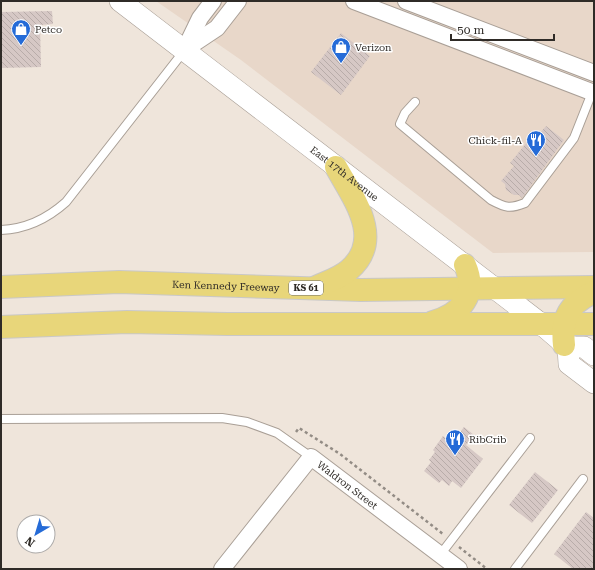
<svg xmlns="http://www.w3.org/2000/svg" width="595" height="570" viewBox="0 0 595 570" font-family="'Roboto Serif',serif">
	<style>
		.built { fill: #e8d7c9 }
		.building { fill: url(#building-back-hatch) }
		.lines { fill: none; stroke-linecap: round; stroke-linejoin: round }
		.service-casing { stroke: #a99f96; stroke-width: 10 }
		.minor-casing { stroke: #a99f96; stroke-width: 18 }
		.tertiary-casing { stroke: #a99f96; stroke-width: 22 }
		.trunk-casing { stroke: #c9c8c7; stroke-width: 24 }
		.path { stroke: #938c85; stroke-width: 2.5; stroke-dasharray: 3 3; stroke-linecap: butt }
		.service { stroke: #fff; stroke-width: 8 }
		.minor { stroke: #fff; stroke-width: 16 }
		.tertiary { stroke: #fff; stroke-width: 21 }
		.trunk { stroke: #e8d67a; stroke-width: 22 }
		.labels { text-anchor: middle; stroke-width: 3; stroke-linejoin: round; paint-order: stroke }
		.shield { fill: #fff; stroke: #6d6b68; stroke-width: 1 }
		.shield-label { font-size: 9px; font-weight: bold; fill: #2f2b27 }
		.poi-label { font-size: 10px; fill: #2f2b27; stroke: #fff; text-anchor: start }
		.street-label { font-size: 10px; fill: #2f2b27; stroke: #fff }
	</style>
	<defs>
		<pattern id="building-back-hatch" width="6" height="6" patternUnits="userSpaceOnUse"><rect width="6" height="6" fill="#d6c8c5"/><path d="M-1 5l2 2M0 0l6 6M5-1l2 2" fill="none" stroke="#b8aca9"/></pattern>
	</defs>
	<rect width="100%" height="100%" fill="#efe5db"/>
	<path class="built" d="M156 1H594V252L493 253 241 60Z"/>
	<path class="building" d="M52 11 53 24 40 25 41 67 1 68V12Z
		M341 33 370 56 341 95 311 72Z
		M546 126 564 140 522 198 519 195H514L506 190 505 184 501 181 514 166 510 163 537 130 540 133Z
		M464 427 474 435 466 445 483 459 461 488 452 481 449 486 442 480 439 483 424 471 431 462 429 460 435 452 433 450 443 436 448 440 453 433 457 436Z
		M535 472 558 490 532 523 509 505Z
		M586 512 594 518V569H573L554 554Z"/>
	<g class="lines">
		<g class="service-casing">
			<path id="service" d="M415 102 405 113 400 124 491 200C506 208 510 209 525 203L574 138 593 90
				M1 230C26 229 47 219 66 202L184 51
				M1 419 222 418 247 422 277 433 311 457
				M440 555 530 438
				M515 569 583 479"/>
		</g>
		<g class="minor-casing">
			<g id="minor">
				<path d="M354 1 594 93"/>
				<path d="M406 1 594 73"/>
				<path d="M185 49 200 18 213 1"/>
				<path d="M184 50 217 28 238 1"/>
				<path id="s1" d="M222 569 311 457 459 569"/>
			</g>
		</g>
		<g class="tertiary-casing">
			<g id="tertiary">
				<path id="s2" d="M120 1 540 323 568 347H584L594 355"/>
				<path d="M568 347 569 364 594 383"/>
			</g>
		</g>
		<g class="trunk-casing">
			<g id="trunk">
				<path id="s3" d="M1 287 119 282 361 290 594 287"/>
				<path d="M316 287C327 282 340 278 349 270 385 239 353 198 336 167"/>
				<path d="M433 322C461 314 478 295 465 265"/>
				<path d="M1 327 127 322 227 324H594"/>
				<path d="M564 345C561 317 569 304 594 292"/>
			</g>
		</g>
		<path class="path" d="M296 432 299 428 340 454 443 534
			M459 547 487 569"/>
		<use href="#service" class="service"/>
		<use href="#minor" class="minor"/>
		<use href="#tertiary" class="tertiary"/>
		<use href="#trunk" class="trunk"/>
	</g>
	<defs>
		<g id="shop-pin" transform="scale(1)"><path d="M0 17L-7.5 6A9.5 9.5 0 1 1 7.5 6Z" fill="#256bd7" stroke="#fff"/><path d="M-5-2.5h2.3a2.7 3.5 0 0 1 5.4 0H5L5.5 6h-11ZM-1.5-2.5h3a1.5 2.3 0 0 0-3 0Z" fill="#fff"/></g>
		<g id="restaurant-pin" transform="scale(1)"><path d="M0 17L-7.5 6A9.5 9.5 0 1 1 7.5 6Z" fill="#256bd7" stroke="#fff"/><path d="M-5-6h1v4h1v-4h1v4h1v-4h1v5L-1.5 .5V6h-2V.5L-5-1ZM5-6V6H3V1.5H1.5Q1.5-4 5-6Z" fill="#fff"/></g>
	</defs>
	<g fill-rule="evenodd">
		<use href="#shop-pin" x="21" y="29"/>
		<use href="#shop-pin" x="341" y="47"/>
		<use href="#restaurant-pin" x="536" y="140"/>
		<use href="#restaurant-pin" x="455" y="439"/>
	</g>
	<g class="labels">
		<rect class="shield" x="289" y="281" width="34" height="14" rx="3"/>
		<g class="shield-label">
			<text x="306" y="291">KS 61</text>
		</g>
		<g class="poi-label">
			<text x="35" y="33">Petco</text>
			<text x="355" y="51">Verizon</text>
			<text x="522" y="144" text-anchor="end">Chick-fil-A</text>
			<text x="469" y="443">RibCrib</text>
		</g>
		<g class="street-label">
			<text dy="4" stroke="none"><textPath href="#s2" startOffset="283">East 17th Avenue</textPath></text>
			<text dy="4" stroke="none"><textPath href="#s3" startOffset="225">Ken Kennedy Freeway</textPath></text>
			<text dy="4" stroke="none"><textPath href="#s1" startOffset="189">Waldron Street</textPath></text>
		</g>
	</g>
	<rect width="595" height="570" fill="none" stroke="#2f2b27" stroke-width="4"/>
	<g transform="translate(36 534) rotate(218)"><circle r="19" fill="#ffffff" stroke="#acaaa9"/>
	<path d="M0-3L7 15L0 10L-7 15Z" fill="#256bd7"/>
	<text y="-6" font-size="11" font-weight="bold" text-anchor="middle" fill="#2f2b27">N</text>
	</g>
	<path d="M451 34v6h103v-6" fill="none" stroke="#2f2b27" stroke-width="2"/>
	<text x="457" y="34" font-size="12" fill="#2f2b27" stroke="#ffffff" stroke-width="3" paint-order="stroke">50 m</text>
</svg>
